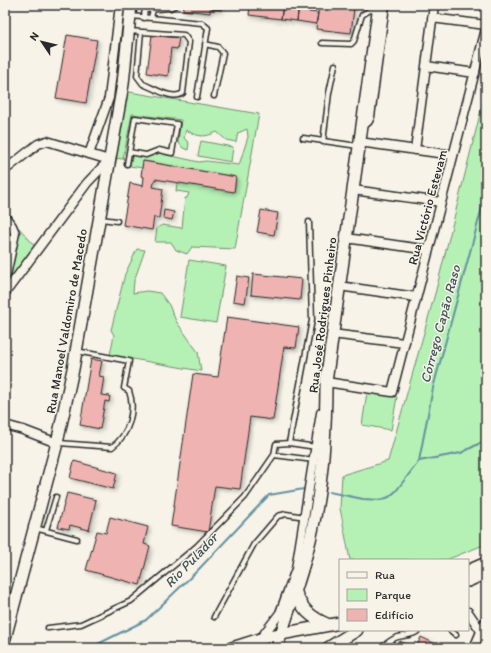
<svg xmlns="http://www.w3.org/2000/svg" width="491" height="653" viewBox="0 0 491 653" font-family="Itim,sans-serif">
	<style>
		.green { fill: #b5f0b4; stroke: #708e70 }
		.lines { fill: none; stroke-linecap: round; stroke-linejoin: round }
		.stream { stroke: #6691a0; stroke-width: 2 }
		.building { fill: #efb3b1; stroke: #2b2b2b; filter: url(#shadow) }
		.lane-casing { stroke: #2b2b2b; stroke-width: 7 }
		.street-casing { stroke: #2b2b2b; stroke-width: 11 }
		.secondary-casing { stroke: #2b2b2b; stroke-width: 14 }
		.lane { stroke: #f7f3e8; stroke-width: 4 }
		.street { stroke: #f7f3e8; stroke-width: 8 }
		.secondary { stroke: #f7f3e8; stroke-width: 11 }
		.labels { text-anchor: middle; stroke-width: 3; stroke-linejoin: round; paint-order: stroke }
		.street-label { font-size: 13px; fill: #2b2b2b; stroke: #f7f3e8 }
		.water-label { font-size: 14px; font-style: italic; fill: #44565c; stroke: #f7f3e8 }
	</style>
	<defs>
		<filter id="shadow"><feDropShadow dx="2" dy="2" stdDeviation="2" flood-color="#0004"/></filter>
	</defs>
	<rect width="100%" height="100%" fill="#f7f3e8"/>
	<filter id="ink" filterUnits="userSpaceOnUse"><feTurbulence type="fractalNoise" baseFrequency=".025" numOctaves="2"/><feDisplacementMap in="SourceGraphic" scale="8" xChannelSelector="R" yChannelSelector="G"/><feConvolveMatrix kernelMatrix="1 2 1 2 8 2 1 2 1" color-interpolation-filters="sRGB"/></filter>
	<g filter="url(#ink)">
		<path class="green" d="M486 90V544L446 560H350L340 508 342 475 388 461 436 290Z
			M124 91 259 114 235 249 192 247 187 254 176 250 171 242H155L157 228 162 225 182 228 185 198H187L189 193 176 191 177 182 234 191 236 177 144 161 142 168 130 166 133 154 147 157 159 153 199 162 206 161 239 165 248 137 247 129 238 133 236 142 226 140 217 132C204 138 198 137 186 130L184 138 189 143 188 150 183 148 178 142 181 120 132 114 123 159 112 158Z
			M201 141 233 147 231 162 198 156Z
			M19 228 35 246 9 280Z
			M137 249 145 250 134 281 133 293 147 291 160 293 169 305 176 321 198 352 201 371 110 355 114 335 111 330 125 274Z
			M189 260 226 266 216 323 180 317Z
			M367 392 397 397 391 430 362 425Z"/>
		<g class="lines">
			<path class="stream" d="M419 461 461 453 486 440
				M329 492 363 499 381 500 389 497 396 491 419 461 433 388 486 193
				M90 648 146 620 198 570 269 495 304 489"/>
		</g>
		<path class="building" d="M184 5H221V10L210 9V13L183 10Z
			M250 5H283L281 19 249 15Z
			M283 5H299L297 21 281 19Z
			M299 5H310L309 12 318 13 316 24 297 21Z
			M319 5H350V7L354 8 351 33 316 29Z
			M67 35 97 40 86 103 56 98Z
			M152 35 179 38 177 49 171 48 168 76 147 73Z
			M143 161 236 177 234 192 155 179 153 187 163 189 159 218 154 217 152 230 123 225 130 183 143 186 144 177 141 176Z
			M164 210 174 212 172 220 163 218Z
			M261 210 278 213 274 235 257 232Z
			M253 274 302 279 300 300 251 295Z
			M237 276 249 278 245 303 233 301Z
			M227 317 299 327 296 348 284 347 273 420 250 417 240 489 215 486 208 532 171 526 193 374 218 377Z
			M91 359 102 361 99 376 104 377 101 395 110 396 109 402 105 401 100 429 80 425Z
			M74 461 117 473 113 489 70 478Z
			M67 493 96 500 89 530 70 525 69 529 58 527Z
			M110 517 148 527 144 544 150 546 140 585 86 570 97 531 106 533Z
			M421 637 444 648H416Z
			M400 641 414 648H397Z"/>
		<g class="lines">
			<g class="lane-casing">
				<path id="lane" d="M145 10 170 8 176 5
					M131 16 202 23 208 28 197 97
					M144 18 145 5
					M151 18 154 5
					M129 31 184 35 189 42 183 93C173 101 154 88 143 84L137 76 141 32
					M322 43 351 44 354 41 362 15 370 10 377 11
					M205 44 218 47 223 53 214 96
					M303 138 358 146
					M323 142 329 93 335 65
					M127 164 135 118 177 124 172 153 159 150 146 155 129 152
					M101 219 117 221
					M59 443 112 447C129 435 136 410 129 391L124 388 129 361 76 351
					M289 443 312 320 309 222
					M274 455 314 460
					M35 528 77 539
					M46 530 56 497
					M214 617 254 544 278 516 286 514 305 517
					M48 628 81 624 131 601 197 546 245 497 274 455 276 444 289 443 316 447
					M450 630 456 635
					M381 648C386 644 391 639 398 637 405 635 413 636 419 630"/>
			</g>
			<g class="street-casing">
				<path id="street" d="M432 18 486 25
					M426 66 475 73
					M361 127 368 121 370 117 385 5
					M359 142 453 155
					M415 150 434 5
					M89 154 109 98 120 5
					M5 170 38 144 47 141 109 160 87 183 5 293
					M353 190 441 202
					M5 217 12 226 15 233 5 280
					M346 238 429 250
					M339 286 416 297
					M332 334 404 343
					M325 386 326 382 392 392 486 29
					M5 425 23 430 57 443
					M468 612 481 631
					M261 638 280 613 296 569 321 413
					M474 648 486 620"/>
			</g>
			<g class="secondary-casing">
				<path id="secondary" d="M468 571 486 563
					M468 581 486 573
					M295 590C301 609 311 618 329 625
					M5 638 57 443 73 369 123 84 131 5
					M232 648 270 636 340 623
					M277 648C286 616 299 584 307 552 322 496 326 439 326 382L379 5
					M328 648 357 630"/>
			</g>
			<use href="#lane" class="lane"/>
			<use href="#street" class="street"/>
			<use href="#secondary" class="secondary"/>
		</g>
	</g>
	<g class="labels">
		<g class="street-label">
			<text transform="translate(427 207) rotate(-75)" y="5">Rua Victório Estevam</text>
			<text transform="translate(322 315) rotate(-83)" y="5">Rua José Rodrigues Pinheiro</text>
			<text transform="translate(66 321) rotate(-80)" y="5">Rua Manoel Valdomiro de Macedo</text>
		</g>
		<g class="water-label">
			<text transform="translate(440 324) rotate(-75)" y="5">Córrego Capão Raso</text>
			<text transform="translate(191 560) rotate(-46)" y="5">Rio Pulador</text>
		</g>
	</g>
	<rect width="491" height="653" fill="none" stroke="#f7f3e8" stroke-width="20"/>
	<rect x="10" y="10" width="471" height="633" fill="none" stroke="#2b2b2b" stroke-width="1.5" filter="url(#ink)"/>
	<rect x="339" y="559" width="130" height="72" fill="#f7f3e8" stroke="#a5a39c"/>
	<rect x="347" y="572" width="20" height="6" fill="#f7f3e8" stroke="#a5a39c"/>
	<text x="375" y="579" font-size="12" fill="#2b2b2b">Rua</text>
	<rect x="347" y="589" width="20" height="12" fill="#b5f0b4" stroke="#a5a39c"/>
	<text x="375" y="599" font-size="12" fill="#2b2b2b">Parque</text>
	<rect x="347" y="609" width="20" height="12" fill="#efb3b1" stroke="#a5a39c"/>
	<text x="375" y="619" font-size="12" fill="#2b2b2b">Edifício</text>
	<g transform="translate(42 42) rotate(305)" stroke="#f7f3e8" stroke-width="3" paint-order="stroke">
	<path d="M0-3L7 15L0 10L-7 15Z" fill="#2b2b2b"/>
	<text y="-6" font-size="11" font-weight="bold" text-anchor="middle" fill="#2b2b2b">N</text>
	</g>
</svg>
